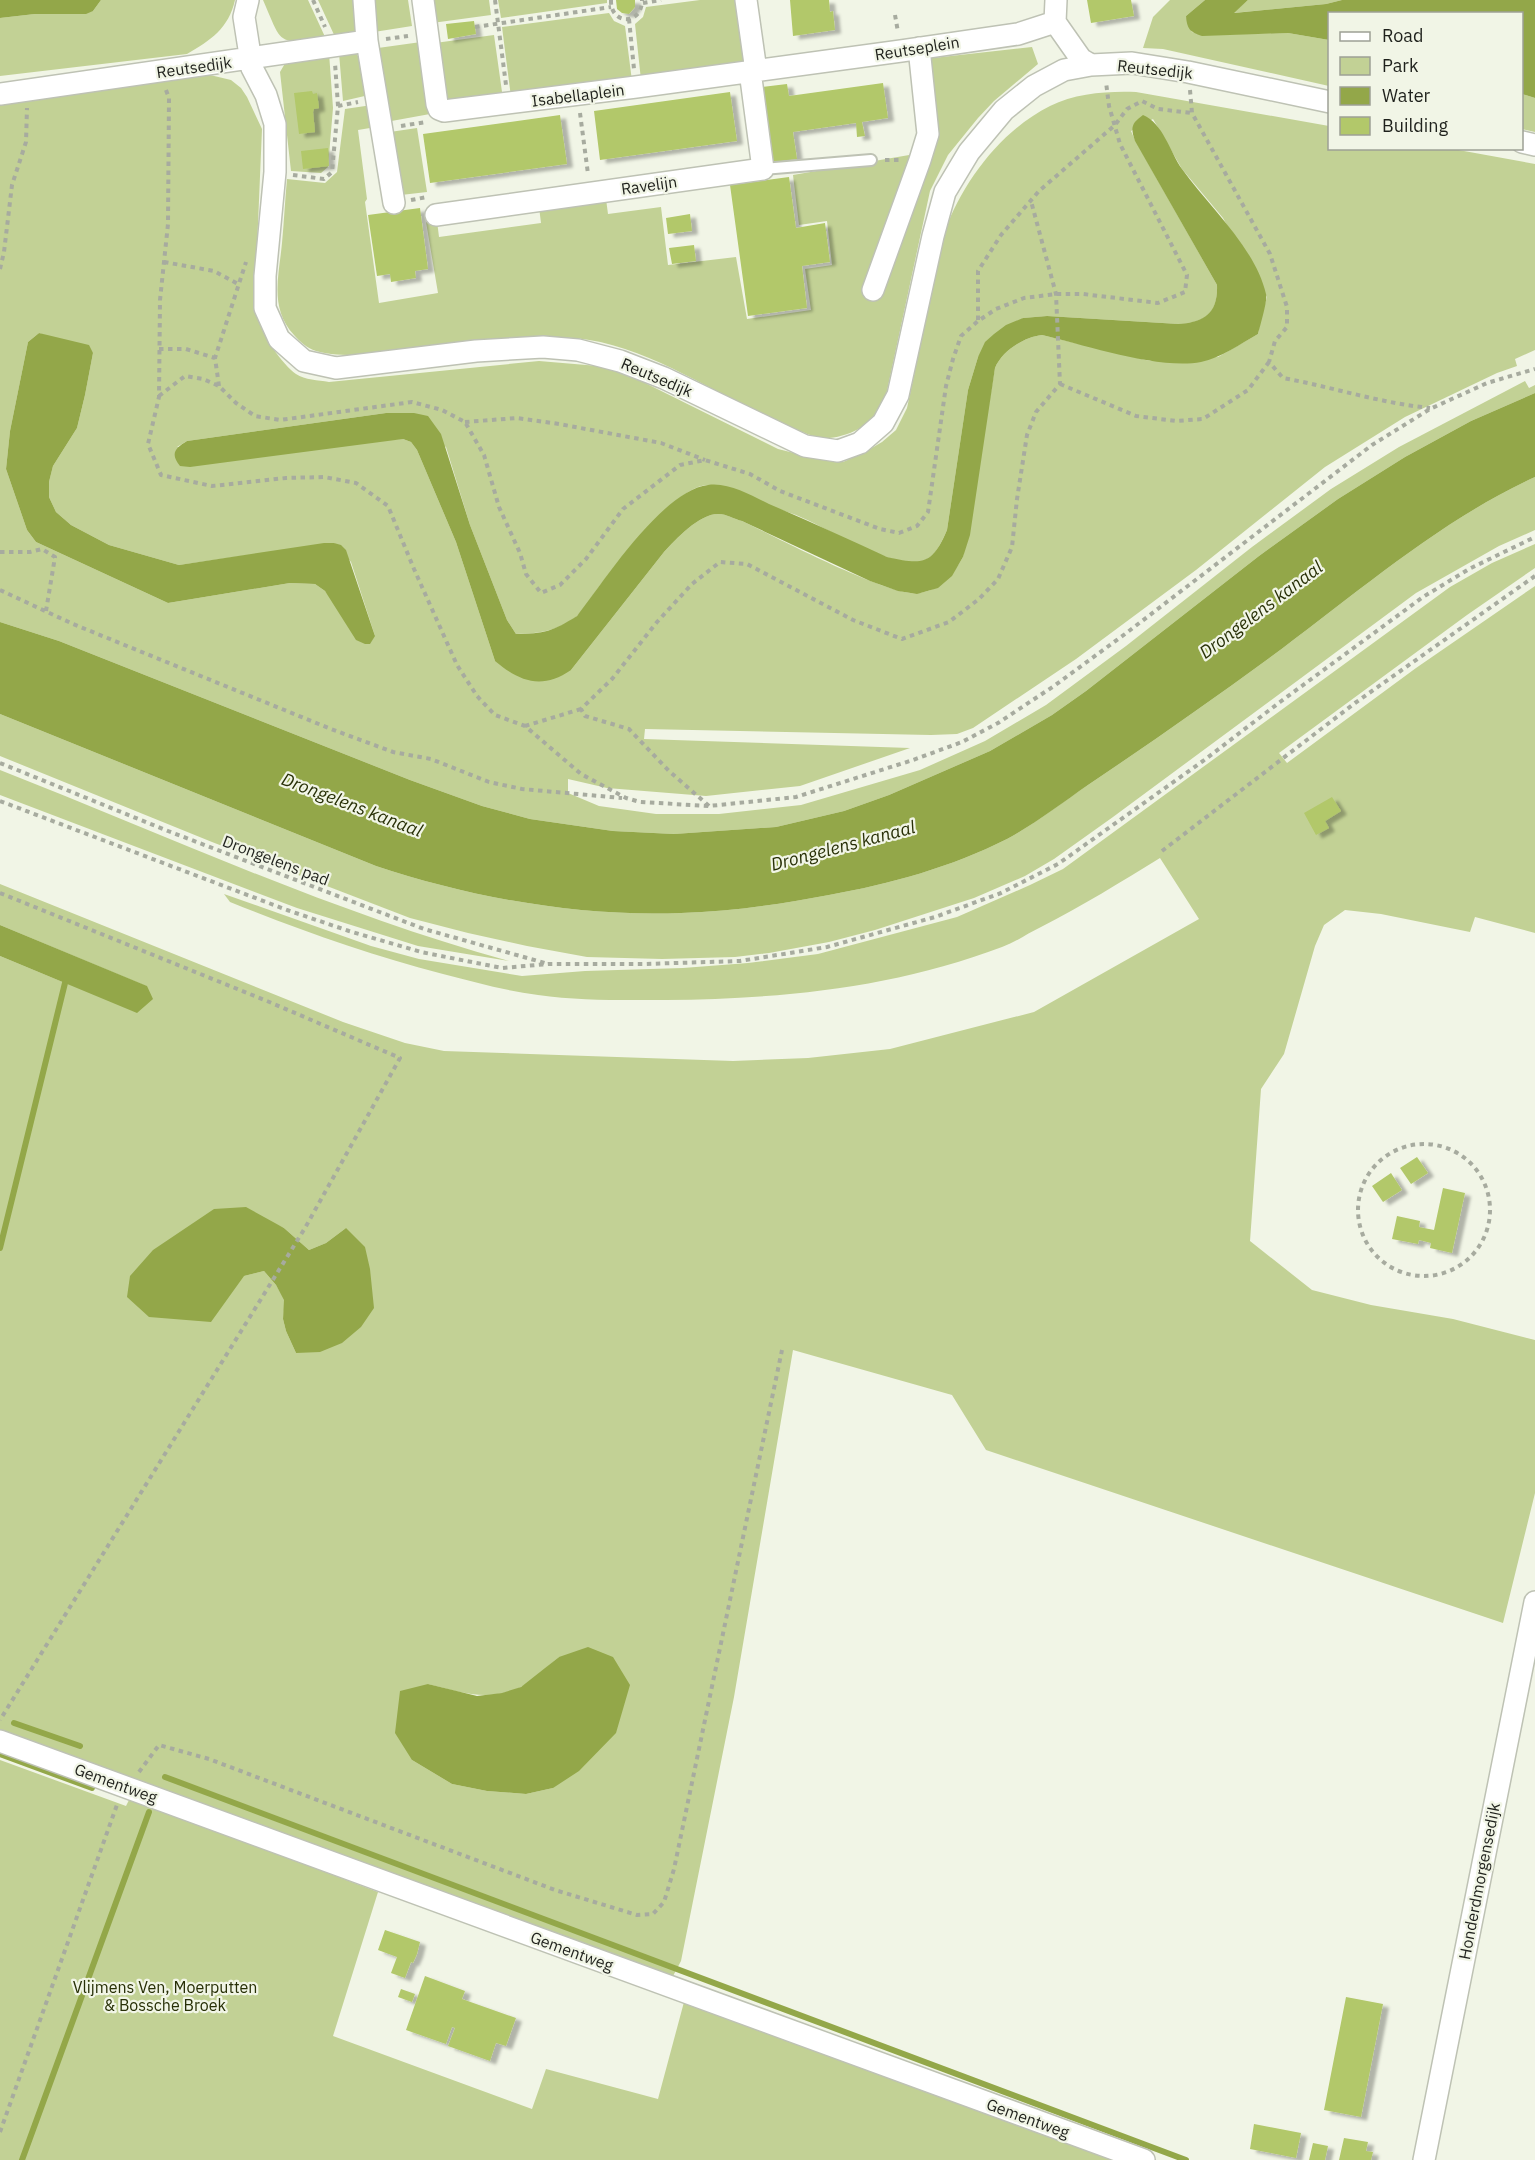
<svg xmlns="http://www.w3.org/2000/svg" width="1535" height="2160" viewBox="0 0 1535 2160" font-family="'IBM Plex Sans',sans-serif">
	<style>
		.green { fill: #c2d195; fill-rule: evenodd }
		.water { fill: #93a749 }
		.lines { fill: none; stroke-linecap: round; stroke-linejoin: round }
		.stream { stroke: #93a749; stroke-width: 6 }
		.building { fill: #b2c86a; filter: url(#shadow) }
		.service-casing { stroke: #bec2b4; stroke-width: 14 }
		.minor-casing { stroke: #bec2b4; stroke-width: 24 }
		.path { stroke: #a7ab9f; stroke-width: 4; stroke-dasharray: 4.5 4.5; stroke-linecap: butt }
		.service { stroke: #fff; stroke-width: 10 }
		.minor { stroke: #fff; stroke-width: 21 }
		.labels { text-anchor: middle; stroke-width: 4.5; stroke-linejoin: round; paint-order: stroke }
		.street-label { font-size: 16px; fill: #1f211c; stroke: #f1f5e6 }
		.park-label { font-size: 16px; fill: #272f06; stroke: #f1f5e6 }
		.water-label { font-size: 18px; font-style: italic; fill: #283007; stroke: #f1f5e6 }
	</style>
	<defs>
		<filter id="shadow"><feDropShadow dx="6" dy="3.5" stdDeviation="1.5" flood-color="#0004"/></filter>
	</defs>
	<rect width="100%" height="100%" fill="#f1f5e6"/>
	<path class="green" d="M101 0H235C229 28 210 41 187 54L0 76V18L35 14 93 11Z
		M263 0H308L326 39C276 43 283 46 263 0Z
		M318 0H354L357 29 352 34 336 39Z
		M371 0H408L412 26 374 32Z
		M429 0H489L491 15 432 23Z
		M498 0H607V3L501 18Z
		M700 0H736L749 63 641 80 635 24 643 17 646 7Z
		M1170 0H1205L1186 16 1192 32 1202 35 1288 33 1329 40V86L1163 49 1143 48 1153 17Z
		M1248 0H1342L1326 4 1233 13Z
		M609 13 614 21 625 26 632 81 511 97 502 27Z
		M494 35 503 99 444 107 435 43Z
		M421 42 430 114 386 122 378 48Z
		M1032 47 1038 64 994 101 978 118 948 155 930 191 884 405C874 425 845 439 823 438 809 437 786 424 772 418 708 391 647 345 575 338 545 336 514 340 484 343 442 347 400 351 357 355 344 355 329 355 316 351 307 348 300 342 294 335 269 308 279 276 282 243 284 222 285 200 287 179L325 183 337 172 345 109 372 105 376 127 358 130 367 199 365 202 379 303 438 293 426 222 437 221 439 237 541 223 539 207 606 199 608 214 661 207 668 265 736 257 747 319 811 310 805 269 832 265 827 221 799 225 793 175 915 154 924 59Z
		M355 52 361 60 369 95 343 101 339 53Z
		M329 53 333 108 328 167 321 173 291 171 280 72 287 60Z
		M210 75 231 80 241 88 247 97 262 129 255 295C256 303 256 311 258 319 263 336 282 364 296 374 305 380 318 380 329 382L539 361 598 366 627 374 778 449 818 459 843 462 865 452 882 442 896 430 907 408 945 231C963 181 1002 130 1050 106 1076 93 1108 91 1136 92L1329 126 1330 148 1453 149 1535 164V350L1515 359 1517 366 1497 373 1405 417 1325 467 1196 570 1076 659 973 728 957 734 931 735 645 729 644 739 910 748 800 786 706 796 607 788 568 779V793L599 806 656 814H719L801 805 920 770 985 741 1046 705 1126 646 1252 547 1331 489 1399 447 1525 381 1529 388 1535 385V393L1471 421 1405 457 1338 499 1259 556 1086 691 1052 715 990 751 889 795 844 811 776 827 674 834 613 831 530 819 482 806 410 780 59 641 0 622V97L163 78ZM1153 119 1182 169 1223 218 1267 297 1261 317 1258 334 1218 357 1150 361 1042 335C1024 337 1002 351 995 368L963 557C952 576 941 590 919 593 891 598 774 536 742 521 734 519 726 514 719 514 700 513 676 539 664 552L571 670 495 661 456 542 417 450 411 442 403 439 177 447 187 441 386 413 446 447 470 525 507 620 516 634C538 634 557 631 576 617 584 610 591 597 598 588 617 564 678 482 710 485 718 486 728 492 736 494 756 501 776 508 796 515 826 527 888 567 919 562 935 559 941 543 947 530L968 390 978 357 1023 318 1047 316 1179 324C1206 322 1218 313 1217 285L1135 140 1131 131ZM39 333 93 353 85 395 77 428 53 466 49 482V497L56 512 71 525 109 545 179 565 334 543 351 562 375 636 332 599 325 591 315 584 290 583 168 603 36 542 27 530 6 469 10 431 28 342Z
		M1522 94 1535 98V132L1522 129Z
		M417 128 427 192 401 195 390 132Z
		M1535 477V530L1499 546 1416 593 1113 817 1054 859 1025 876 974 898 875 930 829 942 769 953 735 957 662 959 587 957 527 946 468 933 410 918 212 842 0 756V714L376 866C472 898 580 917 681 913 731 912 780 904 829 895 890 884 952 867 1007 839 1035 824 1061 803 1088 785 1149 744 1209 702 1268 659 1354 596 1437 522 1535 477Z
		M1535 544V568L1467 615 1279 753 1287 763 1416 668 1535 586V933L1475 917 1470 932 1381 914 1345 910 1324 925 1315 946 1284 1054 1261 1089 1250 1241 1312 1290 1371 1305 1453 1319 1535 1340V1493L1503 1623 986 1450 952 1395 793 1350 734 1697 681 1961 673 1976 0 1732V956L65 983 146 986 0 925V884L343 1022 405 1043 444 1051 733 1061 808 1058 890 1049 1034 1012 1199 919 1160 858C1121 882 1082 906 1041 927 1028 933 1016 942 1002 947 894 988 781 999 666 1000 623 1000 580 1001 538 995 506 991 474 982 443 974 370 955 299 930 230 902L224 894 371 946 419 959 522 976 585 971 683 968 748 963 818 954 957 917 1030 885 1063 869 1450 587 1492 563ZM269 1221 284 1228 309 1250 326 1243 346 1228 296 1353 286 1331 283 1319 285 1300 276 1285 264 1271 244 1276ZM559 1657 553 1788 526 1794 487 1791 452 1784 412 1760 428 1684C460 1692 486 1702 519 1688 533 1682 547 1666 559 1657Z
		M0 770C168 836 334 913 509 961L418 946 297 908 0 795Z
		M0 1760 126 1806 130 1798 378 1892 333 2036 532 2109 546 2069 658 2099 684 2002 1114 2160H0Z"/>
	<path class="water" d="M0 0H101L93 11 86 14H35L0 18Z
		M1205 0H1248L1234 13 1326 4 1342 0H1535V98L1522 94V14H1330L1329 40 1288 33 1202 36C1190 32 1187 29 1186 16Z
		M1143 115C1163 123 1170 152 1182 169 1209 207 1255 247 1266 294 1268 299 1260 326 1258 334 1240 344 1221 358 1201 362 1159 370 1085 345 1042 335 1024 337 1002 351 995 368L970 535 963 557 952 576 938 588 917 594 898 591 870 581 742 521C734 519 726 514 719 514 700 513 676 539 664 552L571 670C542 690 520 682 495 661L456 542 417 450 411 442 403 439 190 467 180 466C170 454 175 448 187 441L386 413H414L428 416 441 434 470 525 507 620 516 634C544 634 553 631 577 616 604 581 663 490 708 485 729 482 752 496 769 504 809 521 848 539 887 557 923 565 932 565 947 530L968 390 978 357 985 342 994 334 1006 325 1023 318 1047 316 1179 324C1206 322 1218 312 1217 285L1135 141C1130 127 1132 123 1143 115Z
		M39 333 89 345 93 353 85 395 77 428 53 466 49 482V497L56 512 71 525 109 545 179 565 324 543H334L341 545 346 550 375 636 370 644H365L356 640 325 591 315 584 290 583 168 603 36 542 27 530 6 469 10 431 28 342Z
		M1535 393V477C1437 522 1354 596 1268 659 1209 702 1149 744 1088 785 1062 803 1035 824 1007 839 952 867 890 884 829 895 780 904 731 912 681 913 580 917 472 898 376 866L0 714V622L59 641 410 780 482 806 530 819 613 831 674 834 776 827 844 811 889 795 990 751 1052 715 1086 691 1259 556 1338 499 1405 457 1471 421Z
		M0 925 147 986 153 999 137 1013 0 956Z
		M246 1207 284 1228 309 1250 326 1243 346 1228 365 1247 370 1269 374 1308 361 1327 342 1343 320 1352 296 1353 286 1331 283 1319 284 1300 276 1285 264 1271 244 1276 211 1322 149 1317 127 1297 130 1276 153 1250 214 1209Z
		M588 1647 613 1657 630 1685 616 1733 579 1771 553 1788 526 1794 487 1791 452 1784 412 1760 395 1733 400 1691 428 1684 477 1696 502 1693 521 1687 559 1657Z"/>
	<g class="lines">
		<path class="stream" d="M0 1248 65 983
			M14 1723 80 1746
			M0 1754 92 1788
			M165 1777 1186 2160
			M22 2160 149 1812"/>
	</g>
	<path class="building" d="M616 0H635V7L629 14 622 13 617 9Z
		M790 0H829L830 12 833 11 835 30 793 36Z
		M1087 0H1131L1134 16 1091 23Z
		M474 21 476 34 448 39 446 24Z
		M883 83 888 118 862 122 865 136 857 137 856 123 793 132 797 159 773 162 762 87 787 84 789 96Z
		M312 91 313 94 317 93 319 108 314 109 313 112 315 132 299 134 294 93Z
		M730 92 737 141 600 160 594 111Z
		M560 115 567 164 430 183 423 134Z
		M328 148 329 166 303 169 301 151Z
		M789 177 796 228 825 223 830 262 802 266 807 308 748 316 730 185Z
		M420 208 428 269 415 271 416 278 391 282 390 274 377 276 368 215Z
		M690 214 692 231 668 234 666 218Z
		M694 245 696 261 672 264 669 248Z
		M1332 797 1341 811 1325 821 1329 828 1316 835 1304 813Z
		M1417 1157 1428 1173 1411 1184 1400 1168Z
		M1391 1173 1402 1190 1383 1202 1372 1186Z
		M1443 1188 1465 1193 1452 1253 1430 1248 1431 1243 1419 1240 1418 1244 1392 1239 1397 1216 1420 1221 1419 1227 1434 1230Z
		M385 1930 420 1942 417 1954 413 1963 411 1962 405 1978 391 1973 397 1957 378 1950Z
		M425 1976 465 1991 462 1999 516 2018 506 2046 496 2043 490 2061 448 2046 455 2028 452 2027 446 2044 406 2030Z
		M401 1989 415 1994 412 2002 398 1997Z
		M1346 1997 1383 2004 1361 2117 1324 2110Z
		M1254 2124 1301 2133 1296 2158 1250 2149Z
		M1344 2138 1368 2142 1366 2151 1373 2152 1371 2160H1339Z
		M1313 2143 1328 2146 1325 2160H1309Z"/>
	<g class="lines">
		<g class="service-casing">
			<path id="service" d="M763 169 871 160"/>
		</g>
		<g class="minor-casing">
			<path id="minor" d="M248 0 244 17 252 68 266 95 275 124V172L265 276V308L279 339 304 361 336 368 476 351 543 347 578 350 620 361 664 378 805 446 838 451 860 443 883 423 898 395 933 236 945 192 969 152 1004 110 1034 86 1064 70 1091 65 1132 63 1188 72 1330 102
				M364 0 367 41 394 203
				M423 0 437 104 439 109 444 111 636 87 901 51 1018 34 1055 22
				M746 0 756 71
				M1055 22 1081 59 1091 65
				M1055 22 1056 0
				M0 94 367 41
				M1522 142 1535 145
				M436 215 763 169 750 71
				M873 290 920 160 928 134 919 48
				M0 1741 1144 2160
				M1424 2160 1535 1602"/>
		</g>
		<path class="path" d="M313 0 325 27
			M495 0 506 85
			M611 0C610 25 642 26 642 0
			M643 3 661 0
			M895 15 898 32
			M629 19 634 69
			M475 27 611 7
			M386 39 408 36
			M166 90 169 98 168 224 160 300 159 397 148 444 161 475 212 486 286 478 324 477 356 483 388 506 414 569 457 665 477 696 495 715 525 726 581 774 626 798 640 802 709 806 796 797 913 760 962 742 998 723 1054 686 1125 634 1372 445 1430 409 1487 383 1535 369
			M1190 90 1192 113 1270 254 1287 307V327L1275 341 1269 362 1283 378C1332 387 1380 403 1430 408
			M338 106 358 102
			M580 113 588 174
			M401 126 426 122
			M885 160H901
			M293 175 324 179 332 172 338 106 335 63
			M411 200 427 197
			M164 262 214 271 238 284
			M0 269 4 252 12 185 26 142 27 108
			M978 320V271L1001 235 1039 191 1115 125 1127 109 1142 101 1158 109 1192 113
			M159 349H186L215 358
			M1060 384 1136 416 1176 421 1203 419 1248 390 1269 362
			M219 386 215 358 246 262
			M159 396 185 376 203 379 219 386 236 403 255 416 280 420 412 402 442 410 465 422 484 455 499 507 520 553 526 574 541 593 560 585 586 559 623 509 680 465 705 460 750 474 780 491 880 529 899 533 917 526 928 512 946 386 953 359 961 336 978 321 996 309 1024 298 1056 294H1083L1158 303 1185 292 1187 275 1120 144 1109 106 1106 82
			M465 422 517 418 559 424 661 443 705 460
			M0 552H30L42 549 55 557 46 611
			M0 590 73 624 331 729 393 752 431 759 489 782 522 789 622 798
			M525 726 581 709
			M0 763 168 831 424 929 545 963
			M0 801 287 910 349 931 421 952 502 968 548 964H644L740 961 827 947 935 917 1001 893 1058 864 1203 761 1280 702 1423 597 1469 569 1535 537
			M709 806 669 771 629 729 585 716 581 709 612 679 657 622 692 584 720 562 747 564 853 620 902 639 949 622 979 599 998 579 1012 547 1017 499 1027 435 1036 412 1060 384 1056 294 1031 201
			M1162 851 1355 703 1535 576
			M0 893 267 1001 400 1058 305 1228 0 1720
			M1358 1210a66 66 0 1 1 132 0a66 66 0 1 1-132 0Z
			M139 1772 159 1745 209 1759 555 1890 637 1915 653 1914 664 1902 674 1869 782 1350
			M0 2132 118 1802"/>
		<use href="#service" class="service"/>
		<use href="#minor" class="minor"/>
	</g>
	<g class="labels">
		<g class="street-label">
			<text transform="translate(917 48) rotate(-9)" y="6">Reutseplein</text>
			<text transform="translate(194 67) rotate(-8)" y="6">Reutsedijk</text>
			<text transform="translate(1155 69) rotate(6)" y="6">Reutsedijk</text>
			<text transform="translate(578 95) rotate(-7)" y="6">Isabellaplein</text>
			<text transform="translate(649 185) rotate(-8)" y="6">Ravelijn</text>
			<text transform="translate(657 377) rotate(23)" y="6">Reutsedijk</text>
			<text transform="translate(276 860) rotate(21)" y="6">Drongelens pad</text>
			<text transform="translate(116 1783) rotate(20)" y="6">Gementweg</text>
			<text transform="translate(1479 1881) rotate(-79)" y="6">Honderdmorgensedijk</text>
			<text transform="translate(572 1951) rotate(20)" y="6">Gementweg</text>
			<text transform="translate(1028 2118) rotate(20)" y="6">Gementweg</text>
		</g>
		<g class="park-label">
			<text x="165" y="1993">Vlijmens Ven, Moerputten<tspan x="165" dy="18">&amp; Bossche Broek</tspan></text>
		</g>
		<g class="water-label">
			<text transform="translate(1261 610) rotate(-37)" y="6">Drongelens kanaal</text>
			<text transform="translate(352 805) rotate(21)" y="6">Drongelens kanaal</text>
			<text transform="translate(843 846) rotate(-15)" y="6">Drongelens kanaal</text>
		</g>
	</g>
	<rect x="1328" y="12" width="195" height="138" fill="#f1f5e6" stroke="#9da095" stroke-width="1.5"/>
	<rect x="1340" y="32" width="30" height="9" fill="#ffffff" stroke="#9da095" stroke-width="1.5"/>
	<text x="1382" y="42" font-size="18" fill="#1f211c">Road</text>
	<rect x="1340" y="57" width="30" height="18" fill="#c2d195" stroke="#9da095" stroke-width="1.5"/>
	<text x="1382" y="72" font-size="18" fill="#1f211c">Park</text>
	<rect x="1340" y="87" width="30" height="18" fill="#93a749" stroke="#9da095" stroke-width="1.5"/>
	<text x="1382" y="102" font-size="18" fill="#1f211c">Water</text>
	<rect x="1340" y="117" width="30" height="18" fill="#b2c86a" stroke="#9da095" stroke-width="1.5"/>
	<text x="1382" y="132" font-size="18" fill="#1f211c">Building</text>
</svg>
